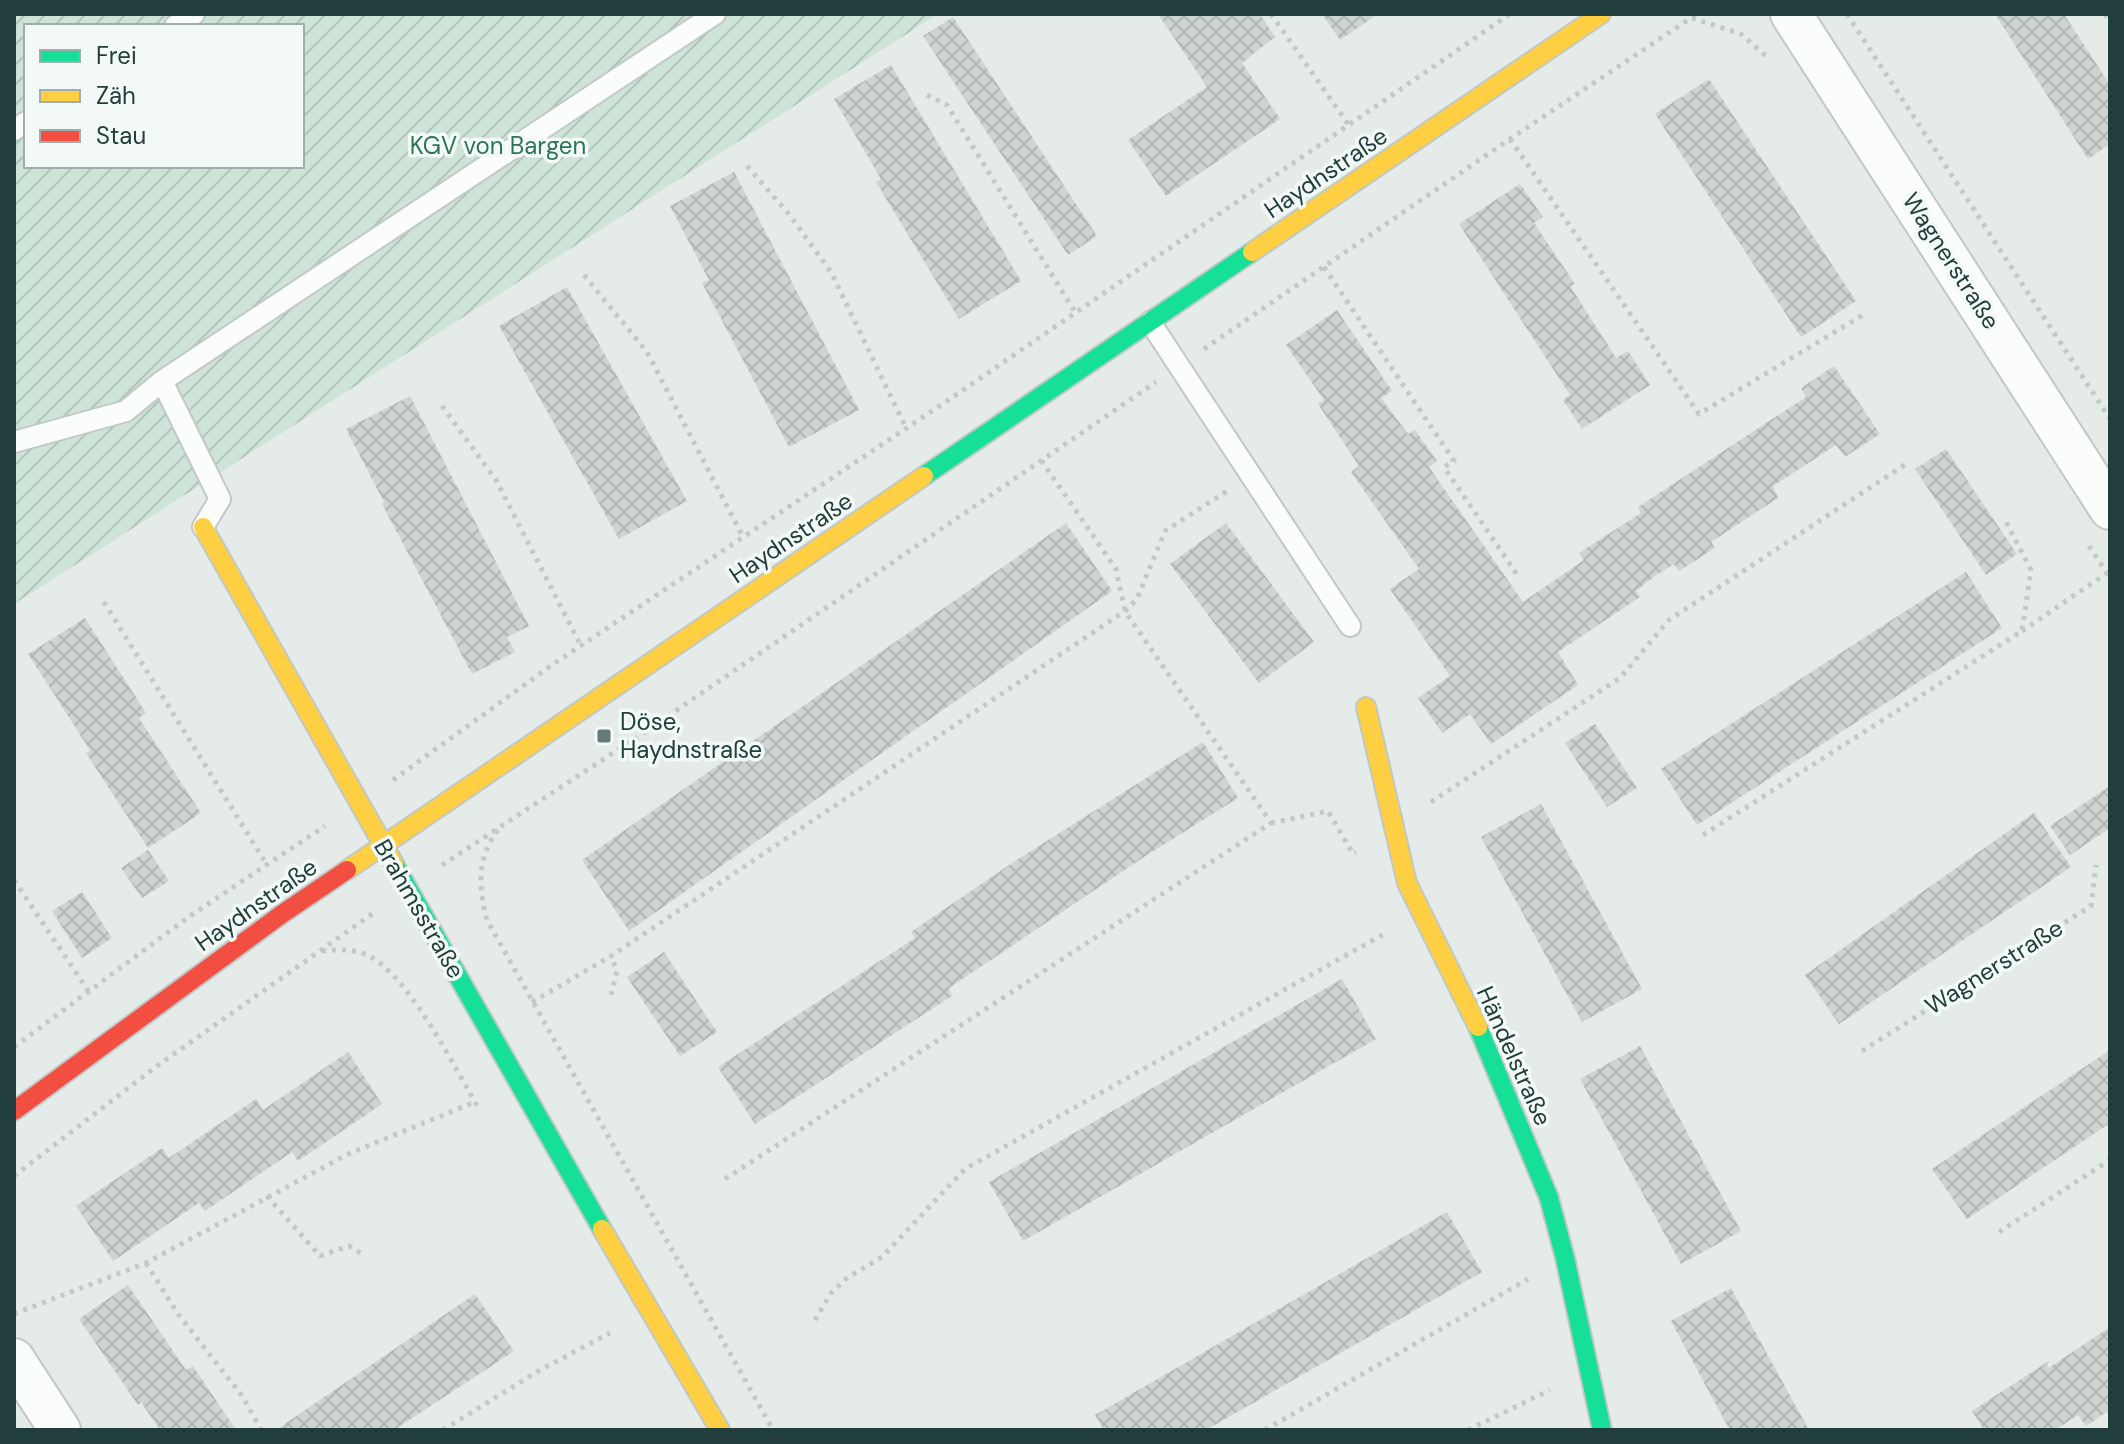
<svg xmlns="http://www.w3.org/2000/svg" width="2124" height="1444" viewBox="0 0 2124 1444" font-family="'DM Sans',sans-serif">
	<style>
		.garden { fill: url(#garden-furrows); fill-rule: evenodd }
		.building { fill: url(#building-cross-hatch) }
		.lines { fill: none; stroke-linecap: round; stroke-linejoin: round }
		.lane-casing { stroke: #c2c8c6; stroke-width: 24 }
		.street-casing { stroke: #c2c8c6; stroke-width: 44 }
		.fast-casing { stroke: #c0c8c6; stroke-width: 22 }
		.slow-casing { stroke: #c0c8c6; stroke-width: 22 }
		.jam-casing { stroke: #c0c8c6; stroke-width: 22 }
		.path { stroke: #c1cac9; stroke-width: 5; stroke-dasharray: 4 6; stroke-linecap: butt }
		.lane { stroke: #fbfcfc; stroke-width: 20 }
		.street { stroke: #fbfcfc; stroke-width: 40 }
		.fast { stroke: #16e098; stroke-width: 18 }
		.slow { stroke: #ffcf43; stroke-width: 18 }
		.jam { stroke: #f24e42; stroke-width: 18 }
		.poi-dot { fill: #667b79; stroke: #f3f9f7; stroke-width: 3 }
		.labels { text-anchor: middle; stroke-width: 7; stroke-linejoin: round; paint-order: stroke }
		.park-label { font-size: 24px; fill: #2d7557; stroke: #f3f9f7 }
		.street-label { font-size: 24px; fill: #223e3c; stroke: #f3f9f7 }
		.poi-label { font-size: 24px; fill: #223e3c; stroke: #f3f9f7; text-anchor: start }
	</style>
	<defs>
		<pattern id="garden-furrows" width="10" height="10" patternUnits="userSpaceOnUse" patternTransform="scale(2)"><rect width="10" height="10" fill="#cee4d9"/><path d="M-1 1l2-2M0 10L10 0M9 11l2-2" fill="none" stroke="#b1c5bb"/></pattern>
		<pattern id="building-cross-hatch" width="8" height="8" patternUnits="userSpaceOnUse" patternTransform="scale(2)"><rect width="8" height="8" fill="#cfd4d3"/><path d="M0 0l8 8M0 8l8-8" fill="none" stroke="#b1b7b6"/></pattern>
	</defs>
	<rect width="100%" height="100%" fill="#e5ebe9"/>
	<path class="garden" d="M14 14H938L14 604ZM26 26H302V166H26Z"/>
	<path class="building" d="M1158 14H1260L1275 37 1242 63 1280 119 1166 196 1128 140 1207 87Z
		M1322 14H1378L1340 40Z
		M1995 14H2064L2110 85V144L2088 159Z
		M953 17 1097 236 1068 255 923 36Z
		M891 65 1021 281 959 319 876 182 881 179 834 99Z
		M1709 79 1856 301 1801 337 1655 114Z
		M734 172 859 410 789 447 702 283 709 280 670 206Z
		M1520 184 1543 217 1534 223 1575 284 1570 286 1616 358 1628 351 1650 385 1582 429 1563 400 1570 395 1459 224Z
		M567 287 687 501 619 539 499 326Z
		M1337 310 1392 391 1381 398 1408 434 1415 430 1437 461 1429 467 1523 602 1584 560 1579 553 1641 513 1638 507 1806 397 1801 388 1834 366 1880 434 1845 457 1836 445 1773 486 1778 498 1711 542 1715 548 1679 571 1674 564 1655 576 1636 591 1640 597 1558 652 1578 685 1491 744 1470 714 1442 733 1418 698 1450 676 1390 589 1419 569 1351 472 1359 466 1318 404 1324 400 1286 345Z
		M410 396 529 626 507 637 515 652 472 674 382 504 384 502 346 429Z
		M1946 449 2017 554 1986 575 1915 469Z
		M1066 523 1112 591 629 931 582 860Z
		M1226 523 1314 642 1259 683 1170 564Z
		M1966 572 2002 628 1697 825 1661 769Z
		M85 618 146 713 139 718 201 813 148 848 86 753 90 750 28 654Z
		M1595 724 1637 788 1607 807 1565 743Z
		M1203 742 1238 798 1144 857 949 988 952 996 755 1124 718 1067 915 938 911 932 1009 865Z
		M2110 786V828L2070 855 2050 826Z
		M1541 804 1642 989 1582 1022 1481 837Z
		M2034 813 2071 867 1839 1024 1805 975Z
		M148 850 169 881 142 898 121 868Z
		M82 892 112 938 82 958 52 911Z
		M664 952 717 1032 680 1056 627 977Z
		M1342 979 1376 1039 1023 1241 989 1182Z
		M1640 1046 1741 1231 1681 1264 1580 1079Z
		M2110 1050V1123L1967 1219 1932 1169Z
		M348 1052 382 1104 298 1161 292 1152 205 1211 199 1203 113 1261 76 1206 162 1148 169 1158 256 1099 263 1110Z
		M1447 1212 1482 1272 1206 1430H1104L1095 1415Z
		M128 1285 186 1370 193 1366 236 1430H160L141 1402 138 1405 79 1319Z
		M1731 1288 1782 1381 1809 1430H1730L1721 1414 1671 1321Z
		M475 1294 514 1351 394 1430H276Z
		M2110 1327V1410L2086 1426 2078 1415 2055 1430H1984L1972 1411 2049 1361 2047 1369Z"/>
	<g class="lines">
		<g class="lane-casing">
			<path id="lane" d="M175 26 194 14
				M14 130 26 122
				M1150 322 1350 626
				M162 381 220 499 203 527
				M14 442 126 411 162 381 715 14"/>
		</g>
		<g class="street-casing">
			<path id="street" d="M1791 14 2110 509
				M14 1359 60 1430"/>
		</g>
		<g class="fast-casing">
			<path id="fast" d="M924 476 1252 252
				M394 864 602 1229
				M1478 1027 1549 1198 1565 1258 1602 1430"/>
		</g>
		<g class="slow-casing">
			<path id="slow" d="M1252 252 1601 14
				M203 527 394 864
				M1366 707 1407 883 1478 1027
				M347 870 924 476
				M602 1229 720 1430"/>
		</g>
		<g class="jam-casing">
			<path id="jam" d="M14 1111 282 914 347 870"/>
		</g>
		<path class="path" d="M1271 14 1348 124
			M1847 14 2110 419
			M2105 14 2110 22
			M1692 18 1741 34 1767 57
			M927 95 947 105 1075 312
			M1510 139 1699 414 1863 315
			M747 166 788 213 831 272 906 428
			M1324 267 1454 461 1444 467 1518 576
			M584 275 647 352 743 537
			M1204 349 1510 139 1697 14
			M442 406 496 480 581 646
			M2089 546 2110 578
			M104 602 267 865
			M2022 631 2107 573
			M393 780 552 665 950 399 1510 14
			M1431 802 1620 678 1669 620 1909 462
			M1271 823 1328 811 1353 854 1356 852
			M498 830C477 857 478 888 487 920L773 1430
			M1703 835 2022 631 2031 570 2004 518
			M442 865 639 736 1156 382
			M14 880 89 992
			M322 951C339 949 357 949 371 957 411 980 455 1068 479 1109
			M611 995 617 971 611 956
			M532 1002 608 958 1125 611 1137 599 1165 531 1227 491
			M14 1047 190 916 325 826
			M1862 1051 2091 906 2096 865
			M14 1176 157 1066 375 912
			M725 1179 1271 823 1125 611 1116 569 1041 460
			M267 1196 320 1256 349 1246 364 1255
			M1999 1232 2110 1160
			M146 1263 178 1314 243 1397 261 1430
			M14 1314 146 1263 348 1154 475 1102
			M815 1320 831 1293 847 1278 882 1257 965 1169 1384 934
			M443 1430 540 1370 610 1333
			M1265 1430 1528 1279
			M1468 1430 1550 1390"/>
		<use href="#lane" class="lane"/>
		<use href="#street" class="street"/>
		<use href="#fast" class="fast"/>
		<use href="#slow" class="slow"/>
		<use href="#jam" class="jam"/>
	</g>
	<rect class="poi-dot" x="596" y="728" width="16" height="16" rx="4"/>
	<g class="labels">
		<g class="park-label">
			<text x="498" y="154">KGV von Bargen</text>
		</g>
		<g class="street-label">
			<text transform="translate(1326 173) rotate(-34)" y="8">Haydnstraße</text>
			<text transform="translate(1951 261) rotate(57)" y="8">Wagnerstraße</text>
			<text transform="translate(791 538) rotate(-34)" y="8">Haydnstraße</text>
			<text transform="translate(256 905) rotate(-35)" y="8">Haydnstraße</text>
			<text transform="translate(419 909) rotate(60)" y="8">Brahmsstraße</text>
			<text transform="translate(1994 967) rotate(-32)" y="8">Wagnerstraße</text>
			<text transform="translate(1514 1056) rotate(66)" y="8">Händelstraße</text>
		</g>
		<g class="poi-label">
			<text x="620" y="730">Döse,<tspan x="620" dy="28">Haydnstraße</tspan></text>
		</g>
	</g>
	<rect width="2124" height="1444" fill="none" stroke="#223e3c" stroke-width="32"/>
	<rect x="24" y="24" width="280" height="144" fill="#f3f9f7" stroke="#9faeac" stroke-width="2"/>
	<rect x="40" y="50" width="40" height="12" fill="#16e098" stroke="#9faeac" stroke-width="2"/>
	<text x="96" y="64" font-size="24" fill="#223e3c">Frei</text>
	<rect x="40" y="90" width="40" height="12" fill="#ffcf43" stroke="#9faeac" stroke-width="2"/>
	<text x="96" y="104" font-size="24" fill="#223e3c">Zäh</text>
	<rect x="40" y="130" width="40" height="12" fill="#f24e42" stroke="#9faeac" stroke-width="2"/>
	<text x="96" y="144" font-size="24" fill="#223e3c">Stau</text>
</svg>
